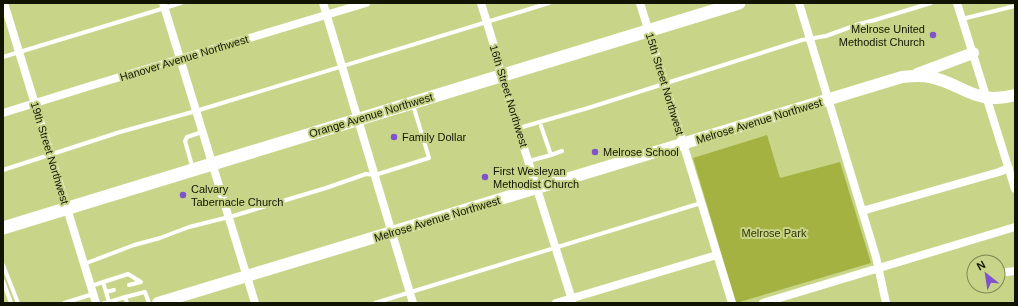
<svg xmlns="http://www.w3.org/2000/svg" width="1018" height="306" viewBox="0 0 1018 306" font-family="Arial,sans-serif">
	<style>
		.green { fill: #a3b241 }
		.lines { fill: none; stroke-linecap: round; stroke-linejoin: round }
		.lane { stroke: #fff; stroke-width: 4 }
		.street { stroke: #fff; stroke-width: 8 }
		.secondary { stroke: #fff; stroke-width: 12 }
		.primary { stroke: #fff; stroke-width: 13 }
		.poi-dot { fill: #7e53cc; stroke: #c8d589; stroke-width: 1.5 }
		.labels { text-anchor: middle; stroke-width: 4; stroke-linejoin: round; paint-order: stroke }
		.poi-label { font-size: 11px; fill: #111400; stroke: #c8d589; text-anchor: start }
		.street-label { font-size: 11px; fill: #111400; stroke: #c8d589 }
		.park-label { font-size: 11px; fill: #2e3400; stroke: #c8d589 }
	</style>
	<rect width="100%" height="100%" fill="#c8d589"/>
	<path class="green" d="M767 135 780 178 840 162 871 263 736 303 693 158Z"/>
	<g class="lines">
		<path class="lane" d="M962 19 1015 6
			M3 57 181 3
			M519 128 588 108 802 40 826 36 859 24 875 20 931 3
			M551 155 562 151
			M529 161 551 155 541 126
			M193 169 185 141 187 137 202 132
			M3 170 120 132 196 111 549 3
			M84 264 134 245 160 238 189 227 233 216 326 188 366 174 375 175 429 158 413 105
			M3 265 18 303
			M3 281 11 303
			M103 282 106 292 114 290
			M91 286 128 274 141 282 129 285
			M125 297 145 292 149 303
			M64 303 93 294
			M104 303 109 302 106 292
			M109 303V302L125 297 127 303
			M375 303 701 203"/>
		<path class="street" d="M4 3 96 303
			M163 3 255 303
			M323 3 413 303
			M481 3 495 49 501 75 573 303
			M640 3 732 303
			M799 3 876 257 886 303
			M957 3 1015 189
			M3 113 90 86 366 3
			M862 211 999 172 1009 168
			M998 273 1015 271
			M556 303 717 255
			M763 303 1015 227"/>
		<path class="secondary" d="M917 74 973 53
			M158 303 902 77C911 76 920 75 930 77 964 84 975 106 1015 95"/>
		<path class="primary" d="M3 228 739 3"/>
	</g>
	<g class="poi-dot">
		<circle cx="933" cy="35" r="4"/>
		<circle cx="394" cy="137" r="4"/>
		<circle cx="595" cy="152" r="4"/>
		<circle cx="485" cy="177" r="4"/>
		<circle cx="183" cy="195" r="4"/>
	</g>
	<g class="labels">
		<g class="poi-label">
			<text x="925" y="33" text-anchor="end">Melrose United<tspan x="925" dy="13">Methodist Church</tspan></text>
			<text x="402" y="141">Family Dollar</text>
			<text x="603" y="156">Melrose School</text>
			<text x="493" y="175">First Wesleyan<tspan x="493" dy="13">Methodist Church</tspan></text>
			<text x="191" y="193">Calvary<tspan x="191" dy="13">Tabernacle Church</tspan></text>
		</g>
		<g class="street-label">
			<text transform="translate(184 58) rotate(-17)" y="4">Hanover Avenue Northwest</text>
			<text transform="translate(665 84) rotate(73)" y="4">15th Street Northwest</text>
			<text transform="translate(509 96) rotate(73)" y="4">16th Street Northwest</text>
			<text transform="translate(371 115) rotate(-17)" y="4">Orange Avenue Northwest</text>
			<text transform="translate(759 121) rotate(-17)" y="4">Melrose Avenue Northwest</text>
			<text transform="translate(50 153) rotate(73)" y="4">19th Street Northwest</text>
			<text transform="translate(437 219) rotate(-17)" y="4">Melrose Avenue Northwest</text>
		</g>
		<g class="park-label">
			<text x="774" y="237">Melrose Park</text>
		</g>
	</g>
	<rect width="1018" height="306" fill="none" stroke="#111400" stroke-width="8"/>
	<g transform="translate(986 274) rotate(330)"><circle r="19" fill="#c8d589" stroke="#7f8852"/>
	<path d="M0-3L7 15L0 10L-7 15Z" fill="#7e53cc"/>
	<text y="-6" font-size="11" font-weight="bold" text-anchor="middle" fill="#111400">N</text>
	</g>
</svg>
